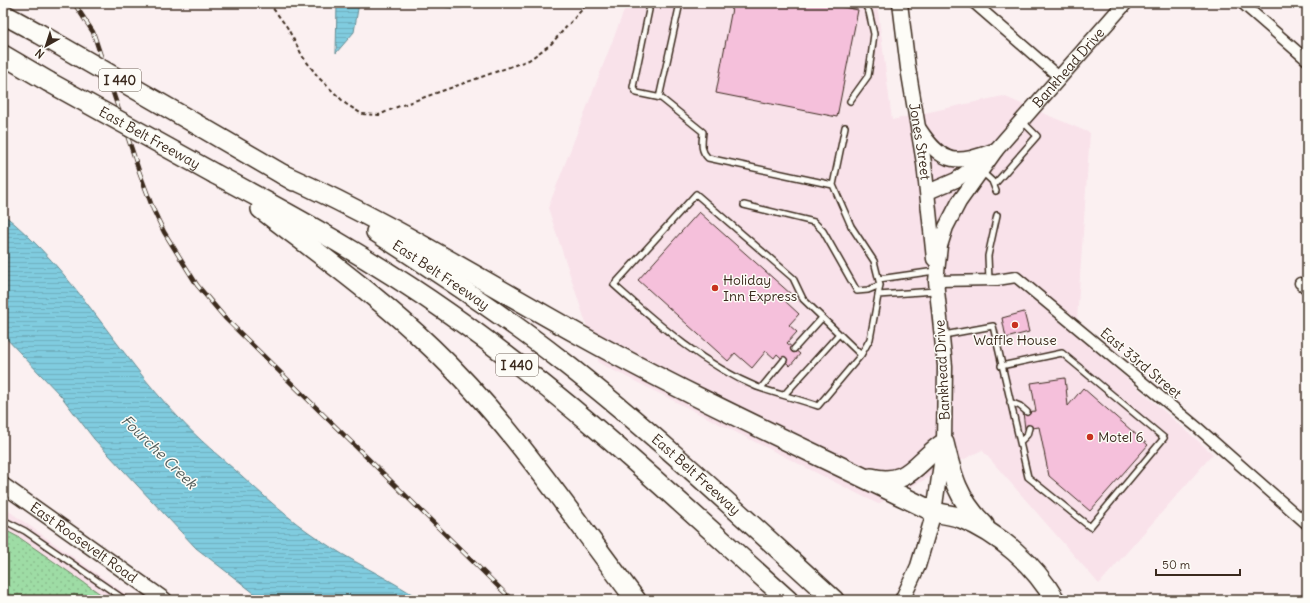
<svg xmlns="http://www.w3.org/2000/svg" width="1310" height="603" viewBox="0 0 1310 603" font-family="Delius,sans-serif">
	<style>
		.built { fill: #f9e2ea }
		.grass { fill: url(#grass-dots); stroke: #6c8362 }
		.water { fill: url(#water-rules); stroke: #648b92 }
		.building { fill: #f5c0db; stroke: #3b2a1e }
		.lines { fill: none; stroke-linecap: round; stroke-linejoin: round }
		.lane-casing { stroke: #3b2a1e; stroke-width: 8 }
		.street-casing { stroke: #3b2a1e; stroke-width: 13 }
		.secondary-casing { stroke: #3b2a1e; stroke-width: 17 }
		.highway-casing { stroke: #3b2a1e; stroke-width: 22 }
		.path { stroke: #3b2a1e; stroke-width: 2; stroke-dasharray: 4 3; stroke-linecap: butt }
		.lane { stroke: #fdfcf7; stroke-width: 5 }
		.street { stroke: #fdfcf7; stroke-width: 10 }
		.secondary { stroke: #fdfcf7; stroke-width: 14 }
		.highway { stroke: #fdfcf7; stroke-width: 19 }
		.rail-casing { stroke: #3b2a1e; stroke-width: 4.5 }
		.rail { stroke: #fdfcf7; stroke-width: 3; stroke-dasharray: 9; stroke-linecap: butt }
		.highway-bridge-casing { stroke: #3b2a1e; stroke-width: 22; stroke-linecap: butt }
		.highway-bridge { stroke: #fdfcf7; stroke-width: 19 }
		.poi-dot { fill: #c8321e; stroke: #fdfcf7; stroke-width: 1.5 }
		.labels { text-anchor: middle; stroke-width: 3; stroke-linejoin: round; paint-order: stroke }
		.shield { fill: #fdfcf7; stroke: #75695f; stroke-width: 1 }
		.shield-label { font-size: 13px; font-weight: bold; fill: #3b2a1e }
		.street-label { font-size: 14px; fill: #3b2a1e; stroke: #fdfcf7 }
		.poi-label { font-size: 14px; fill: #3b2a1e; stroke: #fdfcf7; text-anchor: start }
		.water-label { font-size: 15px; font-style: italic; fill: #505b58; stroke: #fdfcf7 }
	</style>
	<defs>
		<pattern id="grass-dots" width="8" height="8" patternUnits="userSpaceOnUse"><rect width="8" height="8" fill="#9edca5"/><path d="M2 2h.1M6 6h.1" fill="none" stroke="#89bd8e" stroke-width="1.8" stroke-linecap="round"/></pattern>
		<pattern id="water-rules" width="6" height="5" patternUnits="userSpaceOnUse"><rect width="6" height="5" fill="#80ccdf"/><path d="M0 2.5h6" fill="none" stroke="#70afbf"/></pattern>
	</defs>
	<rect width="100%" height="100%" fill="#fbf0f1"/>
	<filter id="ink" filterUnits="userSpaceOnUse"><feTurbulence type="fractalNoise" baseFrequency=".025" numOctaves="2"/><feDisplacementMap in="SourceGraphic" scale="8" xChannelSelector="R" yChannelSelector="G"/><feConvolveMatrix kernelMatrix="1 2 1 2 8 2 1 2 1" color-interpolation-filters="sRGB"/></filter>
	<g filter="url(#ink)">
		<path class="built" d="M627 3H877L892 120 1003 96 1090 133 1076 334 1213 454 1099 584 982 450 878 504 599 363 548 208Z
			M3 507 134 600H3Z"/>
		<path class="grass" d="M3 529 20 538 109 600H3Z"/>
		<path class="water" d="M337 3H359L354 32 336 53Z
			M438 3H483C470 7 450 12 438 3Z
			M3 214C74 271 116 352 178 417 198 439 220 457 242 476 266 498 290 520 317 538 350 561 387 577 421 600H263L196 548 94 439 61 396 3 335Z"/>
		<path class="building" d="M733 3H824L858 10 837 117 716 93Z
			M699 212 792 295 786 302 799 314 789 325 797 332 787 343 800 354 790 366 777 354 774 358 766 351 752 368 735 353 728 361 638 280Z
			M1024 312 1029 332 1006 338 1002 318Z
			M1065 378 1068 406 1083 388 1148 445 1090 511 1049 476 1039 427 1025 429 1023 412 1036 411 1031 383Z"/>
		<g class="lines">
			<g class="lane-casing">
				<path id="lane" d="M649 10 633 87 637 93 661 98 703 132C702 143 700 150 708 158L833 185 851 226 874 261 880 285 870 339 861 355 818 406C798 399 777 394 757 387 702 364 658 324 614 285L696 194 793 278 803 299 861 355
					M659 98 680 3
					M850 101 868 76 871 57 874 34 869 12 864 3
					M981 171 992 181 996 191
					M833 185 845 127
					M994 185 1037 136 1023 122
					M744 205 814 222 823 231 857 291 868 290 880 285
					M879 279 935 271
					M989 280 988 256 997 215
					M878 295 935 291
					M944 335 993 326 1028 477 1090 527 1164 438 1062 353 1001 366
					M794 349 822 318
					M761 388 784 360
					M784 395 839 334
					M1010 402 1020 406 1027 412
					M1020 442 1027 435 1029 428
					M3 520 25 531 125 600"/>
			</g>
			<g class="street-casing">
				<path id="street" d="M974 3 1059 77
					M1242 3 1307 60
					M936 281 997 280 1016 277 1198 428 1307 524
					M1300 283 1307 289"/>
			</g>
			<g class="secondary-casing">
				<g id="secondary">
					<path id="s1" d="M900 3 908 68 924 163 934 259"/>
					<path d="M919 129C944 167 957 164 996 150"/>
					<path d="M928 192 956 180 984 159"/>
					<path id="s2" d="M3 485 165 600"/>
					<path id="s3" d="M902 600 918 566 934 512 944 443 945 366 936 281 940 246 946 227 959 202 996 150 1125 3"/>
				</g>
			</g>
			<g class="highway-casing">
				<g id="highway">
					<path d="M3 14 38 33"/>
					<path d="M3 55 49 82"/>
					<path d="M203 128 294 181"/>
					<path d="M215 174C296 217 375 261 450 314 571 399 678 501 788 600"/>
					<path d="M284 175C387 221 481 280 578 334 694 399 815 453 934 512 943 514 953 515 961 518 1000 534 1034 564 1055 600"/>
					<path d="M261 209C319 254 379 297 432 348 510 422 571 515 636 600"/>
					<path id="s4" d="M376 232C439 273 503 315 562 361 657 435 745 519 834 600"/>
					<path d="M871 478C909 488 917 460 944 443 952 476 958 500 984 525"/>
				</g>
			</g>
			<path class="path" d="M269 3 287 27 303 57 319 78 346 104 362 114 379 115 397 107 529 60 551 44 588 3"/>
			<use href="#lane" class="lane"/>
			<use href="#street" class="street"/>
			<use href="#secondary" class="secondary"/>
			<use href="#highway" class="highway"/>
			<g class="rail-casing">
				<path id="rail" d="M74 3 93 32 139 171 153 209 164 232 197 285 226 319 512 600"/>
			</g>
			<use href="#rail" class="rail"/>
			<g class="highway-bridge-casing">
				<g id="highway-bridge">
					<path d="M38 33 203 128"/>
					<path id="s5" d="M49 82 215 174"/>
				</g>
			</g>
			<use href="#highway-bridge" class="highway-bridge"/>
		</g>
	</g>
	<g class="poi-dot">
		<circle cx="715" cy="288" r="4"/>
		<circle cx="1015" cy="325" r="4"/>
		<circle cx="1090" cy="437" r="4"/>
	</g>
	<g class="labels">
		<g class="shield">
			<rect x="99" y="69" width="42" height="22" rx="3"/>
			<rect x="496" y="354" width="42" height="22" rx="3"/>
		</g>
		<g class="shield-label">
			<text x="120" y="85">I 440</text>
			<text x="517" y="370">I 440</text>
		</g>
		<g class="street-label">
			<text dy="5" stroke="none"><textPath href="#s3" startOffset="583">Bankhead Drive</textPath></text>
			<text dy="5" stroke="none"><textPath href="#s5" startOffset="115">East Belt Freeway</textPath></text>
			<text dy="5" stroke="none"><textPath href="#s1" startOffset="140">Jones Street</textPath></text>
			<text dy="5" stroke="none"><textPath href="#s4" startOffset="78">East Belt Freeway</textPath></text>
			<text transform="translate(1141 363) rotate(40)" y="5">East 33rd Street</text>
			<text transform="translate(942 370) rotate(-93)" y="5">Bankhead Drive</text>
			<text dy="5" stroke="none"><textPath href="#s4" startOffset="402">East Belt Freeway</textPath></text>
			<text dy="5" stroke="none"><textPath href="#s2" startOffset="99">East Roosevelt Road</textPath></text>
		</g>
		<g class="poi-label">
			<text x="723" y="285">Holiday<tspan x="723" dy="16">Inn Express</tspan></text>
			<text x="1015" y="345" text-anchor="middle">Waffle House</text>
			<text x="1098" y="442">Motel 6</text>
		</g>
		<g class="water-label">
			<text transform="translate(159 452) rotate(44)" y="5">Fourche Creek</text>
		</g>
	</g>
	<rect width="1310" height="603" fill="none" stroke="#fdfcf7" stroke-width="16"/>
	<rect x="8" y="8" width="1294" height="587" fill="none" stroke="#3b2a1e" stroke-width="1.5" filter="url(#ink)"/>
	<g transform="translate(46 46) rotate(219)" stroke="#fdfcf7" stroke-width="3" paint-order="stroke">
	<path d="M0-3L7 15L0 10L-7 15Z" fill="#3b2a1e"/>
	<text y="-6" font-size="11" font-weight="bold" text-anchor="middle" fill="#3b2a1e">N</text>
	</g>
	<path d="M1156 569v6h84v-6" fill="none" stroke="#3b2a1e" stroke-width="2"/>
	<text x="1162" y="569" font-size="12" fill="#3b2a1e" stroke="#fdfcf7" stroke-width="3" paint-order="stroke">50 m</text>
</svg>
